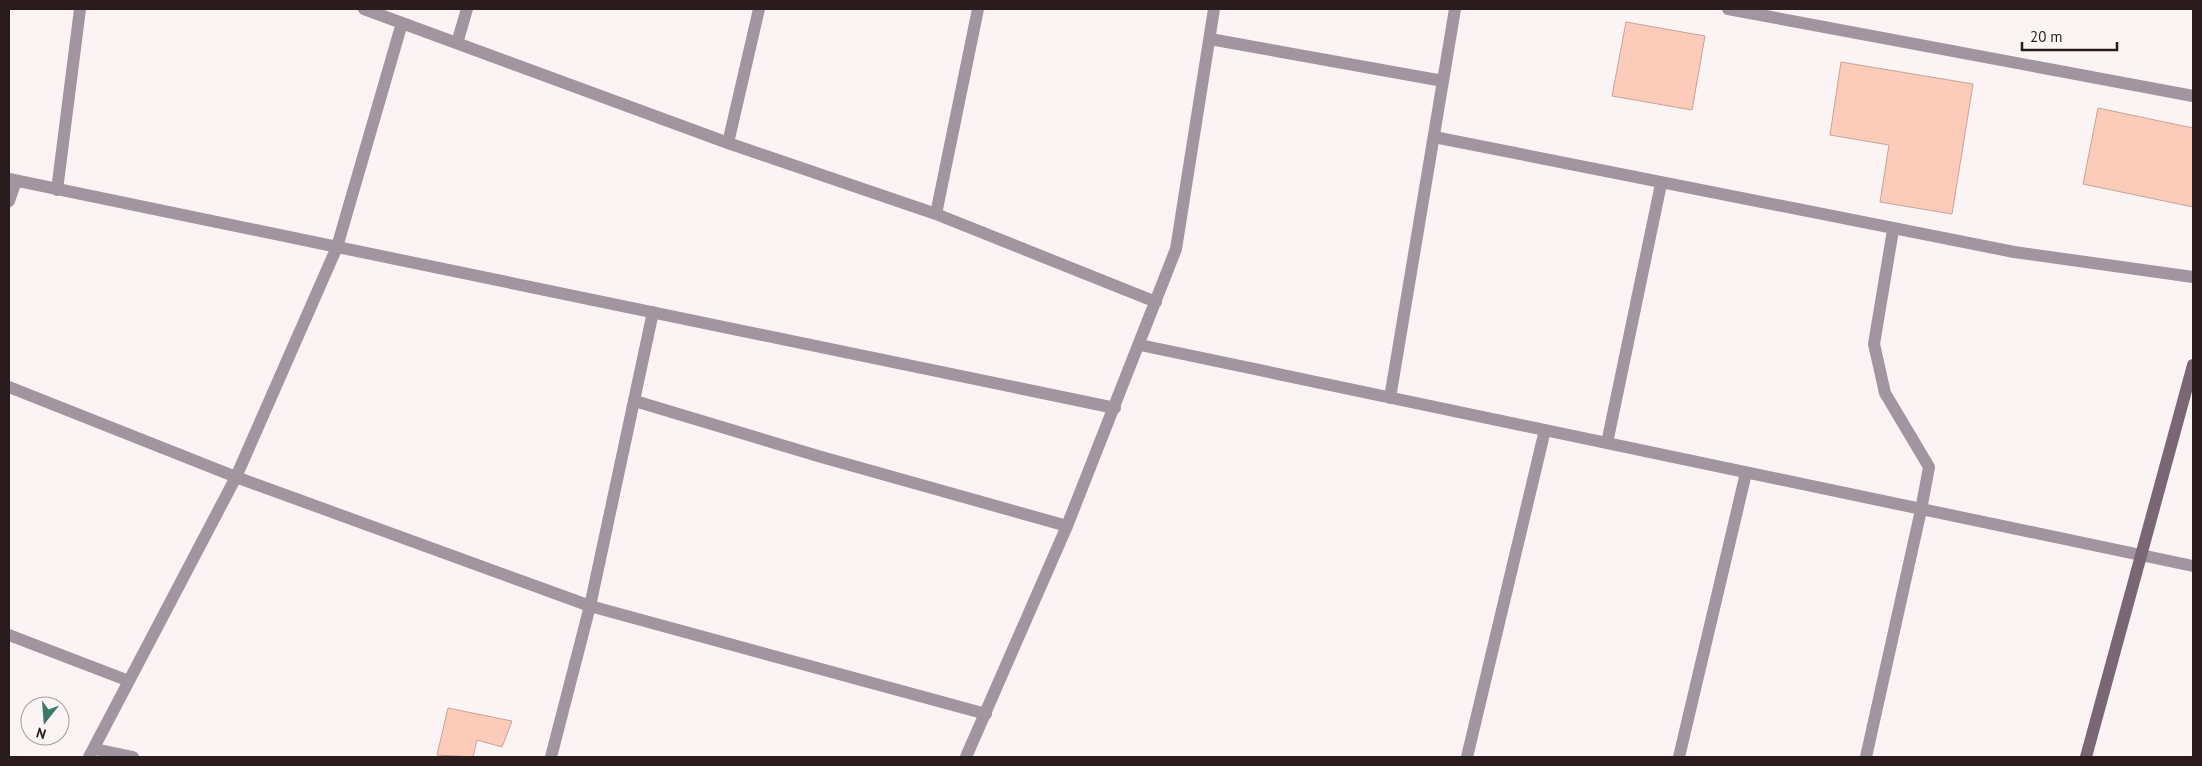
<svg xmlns="http://www.w3.org/2000/svg" width="2202" height="766" viewBox="0 0 2202 766" font-family="'PT Sans',sans-serif">
	<style>
		.building { fill: #fccbba; stroke: #c8a397 }
		.lines { fill: none; stroke-linecap: round; stroke-linejoin: round }
		.street { stroke: #a2959f; stroke-width: 12 }
		.secondary { stroke: #796776; stroke-width: 12 }
	</style>
	<rect width="100%" height="100%" fill="#fbf3f4"/>
	<path class="building" d="M1626 22 1705 36 1692 110 1612 96Z
		M1841 62 1973 84 1952 214 1880 202 1889 145 1830 135Z
		M2098 108 2193 128V207L2083 184Z
		M448 708 512 721 502 747 477 740 473 757 437 755Z"/>
	<g class="lines">
		<path class="street" d="M364 9 728 143 936 214 1156 302
			M1728 9 2193 96
			M1210 39 1443 81
			M457 43 467 9
			M1434 137 2014 252 2193 277
			M728 143 759 9
			M9 179 1115 408
			M57 190 80 9
			M9 201 16 181
			M936 214 978 9
			M1140 345 2193 566
			M9 387 236 477 590 606 986 714
			M1390 398 1455 9
			M635 401 818 456 1067 526
			M1607 443 1661 184
			M9 635 129 681
			M95 749 133 757
			M89 757 236 477 337 247 402 23
			M551 757 590 606 653 312
			M966 757 1067 526 1176 249 1214 9
			M1467 757 1545 430
			M1679 757 1746 473
			M1866 757 1921 510 1929 467 1885 393 1874 344 1893 230"/>
		<path class="secondary" d="M2086 757 2193 365"/>
	</g>
	<rect width="2202" height="766" fill="none" stroke="#2a1b1e" stroke-width="20"/>
	<g transform="translate(45 721) rotate(197)"><circle r="24" fill="#fbf3f4" stroke="#a79d9e"/>
	<path d="M0-4L9 19L0 12L-9 19Z" fill="#397968"/>
	<text y="-8" font-size="14" font-weight="bold" text-anchor="middle" fill="#2a1b1e">N</text>
	</g>
	<path d="M2022 42v8h95v-8" fill="none" stroke="#2a1b1e" stroke-width="2.5"/>
	<text x="2030" y="42" font-size="15" fill="#2a1b1e" stroke="#fbf3f4" stroke-width="4" paint-order="stroke">20 m</text>
</svg>
